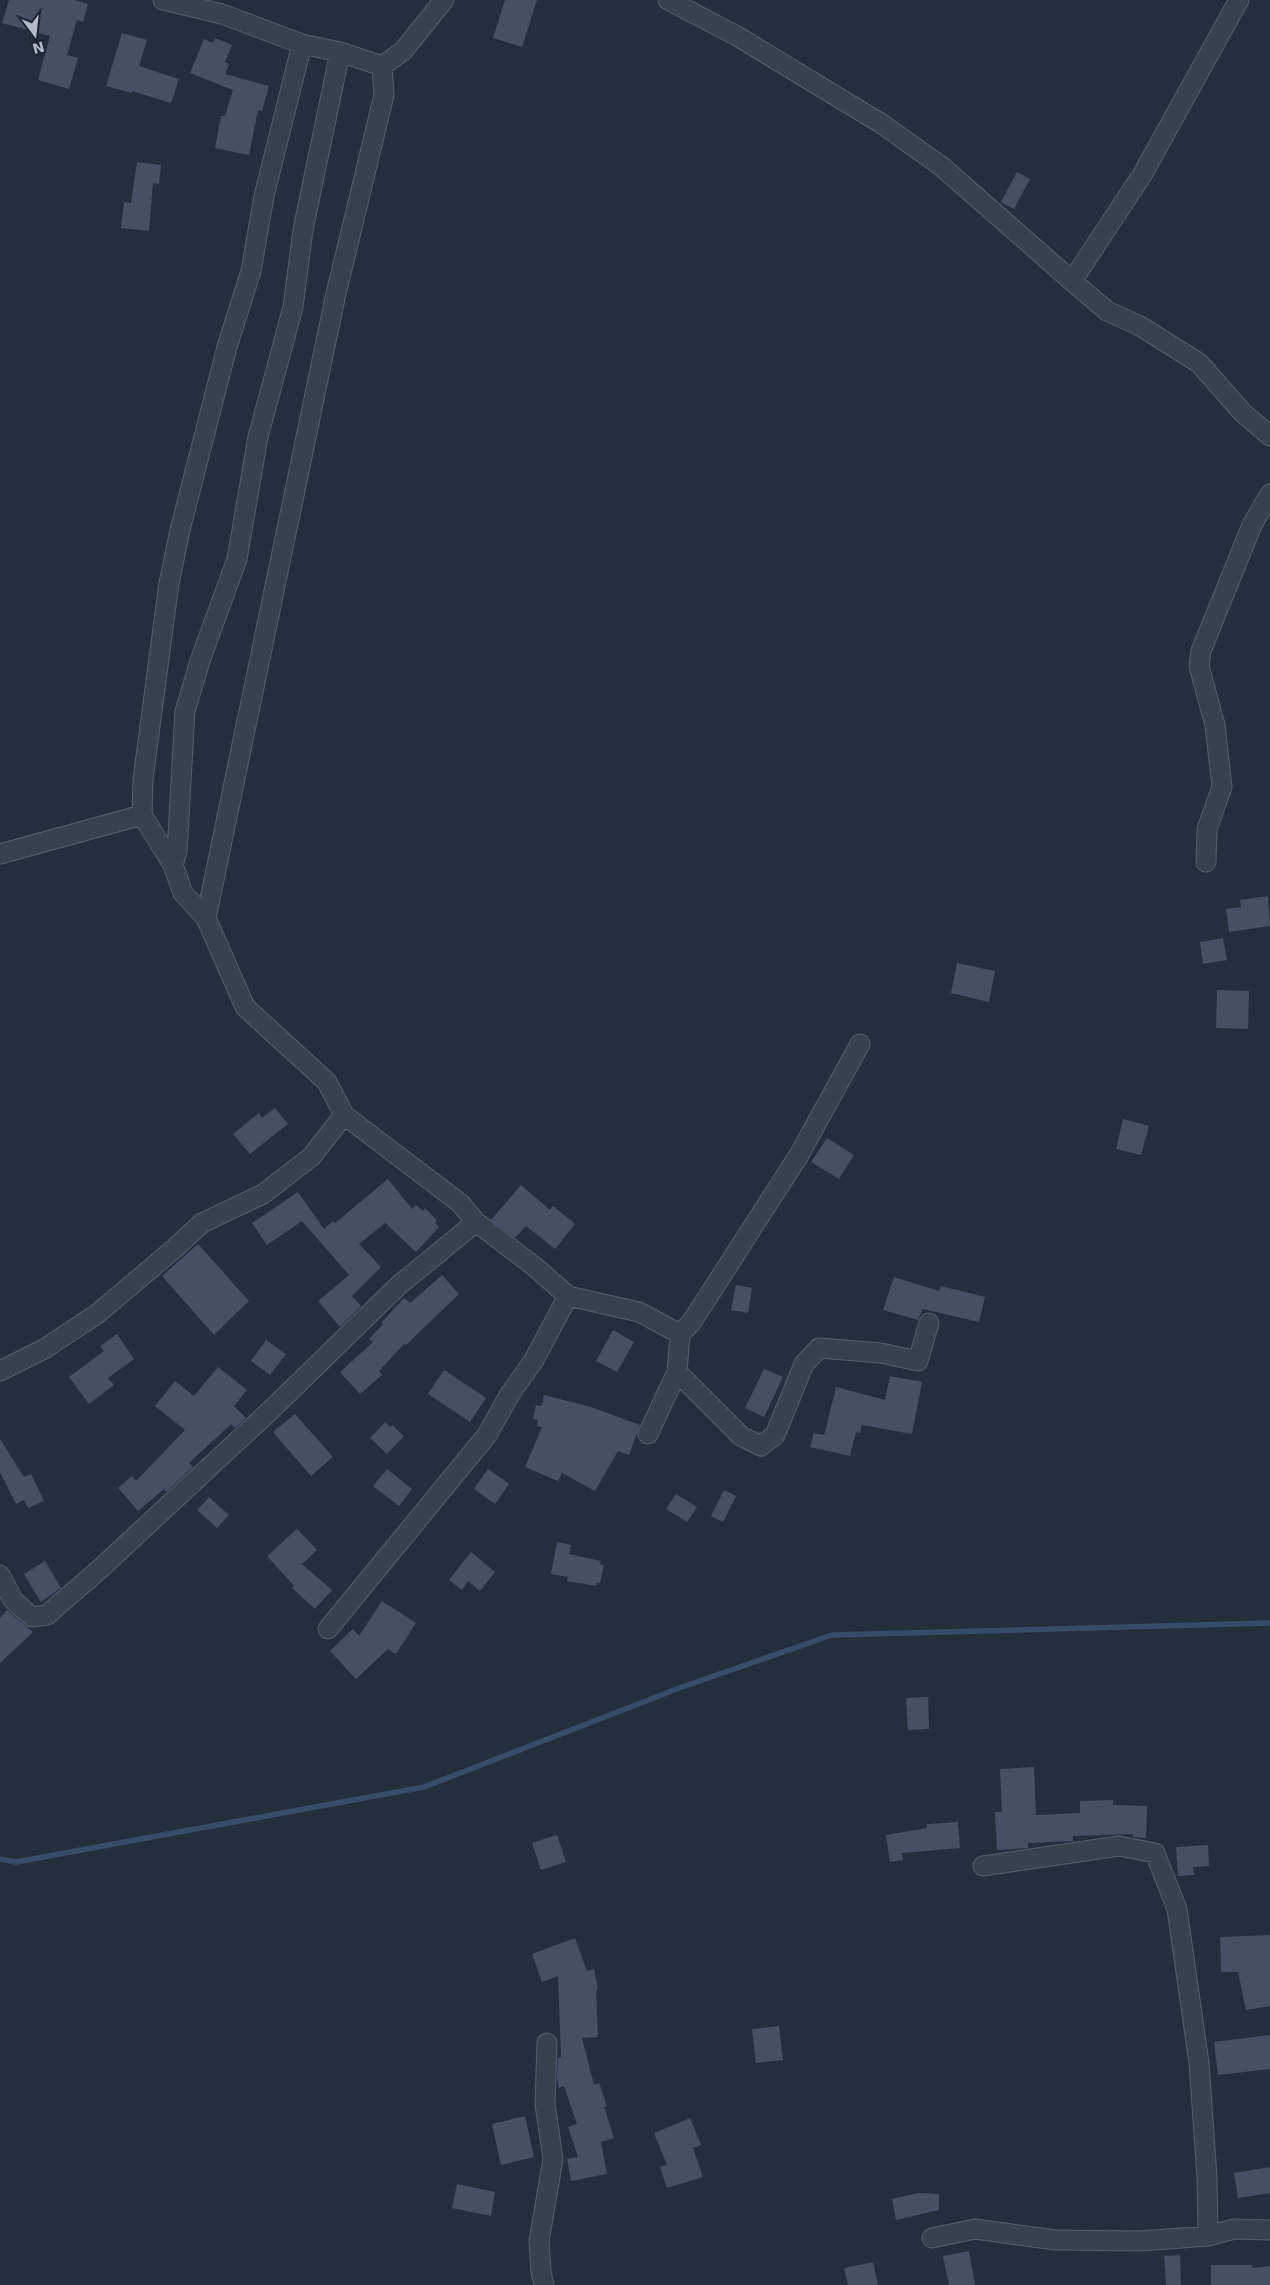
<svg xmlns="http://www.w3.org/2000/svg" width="1270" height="2285" viewBox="0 0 1270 2285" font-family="'DejaVu Sans',sans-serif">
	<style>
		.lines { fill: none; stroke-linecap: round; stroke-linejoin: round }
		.stream { stroke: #394c67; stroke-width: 5.5 }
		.building { fill: #455162 }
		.minor-casing { stroke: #565f6c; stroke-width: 21 }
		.minor { stroke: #38414e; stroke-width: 19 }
	</style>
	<rect width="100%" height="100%" fill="#242f3e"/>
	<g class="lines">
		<path class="stream" d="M0 1859 16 1862 424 1787 682 1687 832 1635 1270 1623"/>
	</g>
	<path class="building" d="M9 0H74L88 4 83 22 77 20 67 55 78 58 69 89 38 80 50 36 2 23Z
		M505 0H537L522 47 493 38Z
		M122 33 147 40 139 66 179 79 171 103 132 91V93L106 86Z
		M215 38 232 45 225 62 229 64 225 74 269 86 262 111 258 110 249 155 215 148 221 116H225L233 90 190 73 204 39 213 43Z
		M137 162 161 165 159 184 153 183 149 231 121 228 124 202 131 203Z
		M1017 172 1030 179 1014 209 1001 202Z
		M1268 896 1270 926 1229 932 1226 909 1241 907 1240 900Z
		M1223 938 1227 960 1203 964 1200 942Z
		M957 963 995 971 989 1002 951 993Z
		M1217 990 1249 991 1248 1029 1216 1028Z
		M275 1108 288 1124 250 1154 233 1134 259 1113 262 1118Z
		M1123 1119 1149 1126 1141 1155 1116 1149Z
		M827 1138 854 1155 839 1179 811 1162Z
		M388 1179 412 1209 416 1205 423 1211 425 1208 437 1220 435 1223 439 1227 416 1252 385 1223 359 1244 381 1267 352 1296 361 1306 340 1327 318 1301 349 1275 302 1221 267 1245 252 1223 298 1192 324 1229 333 1221 335 1223Z
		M521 1185 550 1210 553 1206 575 1224 555 1249 526 1226 515 1238 491 1220Z
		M198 1244 249 1301 214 1335 162 1276Z
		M442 1275 459 1294 406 1345 404 1344 379 1371 382 1375 360 1394 340 1372 373 1342 369 1339 383 1324 382 1322 404 1298 410 1303Z
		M894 1277 939 1291 941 1286 985 1297 979 1322 923 1309 918 1320 883 1310Z
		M736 1285 752 1288 748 1313 731 1310Z
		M613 1330 634 1342 617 1372 596 1361Z
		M117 1334 134 1359 108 1378 114 1385 89 1404 69 1377 104 1351 100 1346Z
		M266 1340 286 1354 270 1375 251 1361Z
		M218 1367 247 1390 234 1406 246 1418 235 1428 231 1424 189 1463 193 1467 166 1492 164 1489 138 1511 118 1488 132 1476 136 1481 185 1430 155 1406 175 1381 194 1396Z
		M764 1369 783 1377 764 1417 745 1408Z
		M444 1370 486 1398 470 1422 428 1394Z
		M890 1376 922 1382 912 1434 862 1425 860 1433 856 1432 850 1456 810 1447 814 1433 824 1435 836 1387 885 1400Z
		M544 1395 591 1407 640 1425 629 1455 618 1451 595 1491 562 1473 558 1481 525 1467 542 1427 537 1426 538 1420 533 1419 536 1405 542 1406Z
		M295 1414 333 1457 311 1476 273 1432Z
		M385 1422 390 1427 392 1425 404 1436 387 1454 370 1438Z
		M0 1439 24 1477 31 1474 44 1501 28 1508 24 1500 16 1504 0 1472Z
		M387 1469 412 1489 399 1506 373 1486Z
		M488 1469 509 1484 495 1504 474 1489Z
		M724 1490 736 1496 723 1522 711 1516Z
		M676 1494 697 1507 687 1522 666 1509Z
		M209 1497 229 1515 217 1528 197 1510Z
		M297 1529 317 1550 302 1564 332 1590 315 1609 292 1588 294 1586 267 1556Z
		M557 1542 571 1545 569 1554 601 1561 600 1564 604 1565 600 1583 597 1582 596 1586 567 1581 568 1577 551 1574Z
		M471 1552 495 1572 480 1591 468 1581 462 1590 449 1580Z
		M45 1561 61 1588 41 1602 24 1574Z
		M382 1601 416 1623 396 1654 388 1649 356 1679 330 1651 353 1629 359 1636Z
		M7 1610 33 1632 0 1663V1618Z
		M928 1697 929 1729 908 1730 906 1698Z
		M1034 1767 1036 1815 1080 1813V1801L1113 1800V1805L1147 1806 1146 1838 1133 1837V1834L1073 1836V1841L1028 1843V1848L997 1850 995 1812H1002L1000 1769Z
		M958 1822 960 1848 902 1853 903 1860 890 1862 886 1835 927 1828V1824Z
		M557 1835 566 1862 541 1870 532 1843Z
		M1208 1845 1209 1866 1193 1867 1194 1875 1178 1876 1176 1847Z
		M1270 1935V2006L1246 2010 1238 1972H1221L1220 1937Z
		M575 1938 587 1971 594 1969 598 1989 596 1990 598 2037 582 2038 594 2085 599 2083 607 2106 604 2107 614 2138 601 2142 607 2174 571 2181 567 2159 578 2157 568 2127 577 2124 564 2086 559 2088 557 2079 558 2058 561 2057 558 1976 542 1982 532 1954Z
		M779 2026 783 2060 756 2063 752 2029Z
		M1270 2035V2069L1218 2075 1214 2042Z
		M525 2116 534 2157 501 2165 492 2124Z
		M690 2118 701 2145 693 2148 703 2177 667 2188 660 2167 667 2165 654 2133Z
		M1270 2167V2193L1238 2198 1234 2173Z
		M457 2184 495 2192 491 2216 452 2208Z
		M918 2193 939 2194V2210L896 2220 892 2199Z
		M969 2251 975 2285H949L943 2256Z
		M1180 2255 1181 2285H1166L1164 2256Z
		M873 2262 878 2285H848L844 2268Z
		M1211 2265H1252V2268L1270 2266V2285H1211Z"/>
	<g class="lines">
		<g class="minor-casing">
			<path id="minor" d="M163 0 222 14 302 44 340 52 382 66 403 51 444 0
				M668 0 737 36 882 124 941 166 1072 281 1142 175 1239 0
				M1072 281 1107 311 1140 326 1199 363 1243 413 1270 436
				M0 854 142 815
				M1206 862 1207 829 1222 787 1215 725 1199 666 1201 651 1252 525 1270 494
				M173 865 177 852 185 711 201 658 237 559 258 437 293 307 303 230 340 52
				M206 918 183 893 173 865 142 815 143 779 169 583 180 530 227 347 251 271 264 196 302 44
				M476 1222 535 1267 568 1296 639 1312 680 1334 677 1372 648 1434
				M680 1334 691 1323 799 1155 860 1044
				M0 1371 44 1349 97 1314 175 1248 202 1223 263 1194 311 1157 344 1115 327 1082 245 1007 206 918 335 298 384 95 382 66
				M677 1372 741 1436 761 1446 775 1435 804 1364 819 1348 881 1353 918 1361 929 1323
				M0 1575 13 1600 32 1617 47 1615 101 1568 274 1407 398 1286 476 1222 460 1203 344 1115
				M328 1629 487 1435 510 1394 534 1360 568 1296
				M983 1866 1119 1846 1155 1853 1177 1909 1199 2063 1207 2177 1208 2236
				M932 2238 975 2229 1055 2240 1140 2241 1208 2236 1234 2229 1270 2230
				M544 2285 541 2272 539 2241 553 2159 545 2104 547 2043"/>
		</g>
		<use href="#minor" class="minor"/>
	</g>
	<g transform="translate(35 35) rotate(165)" stroke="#1d2633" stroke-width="4" paint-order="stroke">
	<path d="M0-4L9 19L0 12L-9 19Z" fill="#b4bcc9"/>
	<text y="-8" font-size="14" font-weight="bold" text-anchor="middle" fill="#b4bcc9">N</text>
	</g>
</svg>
